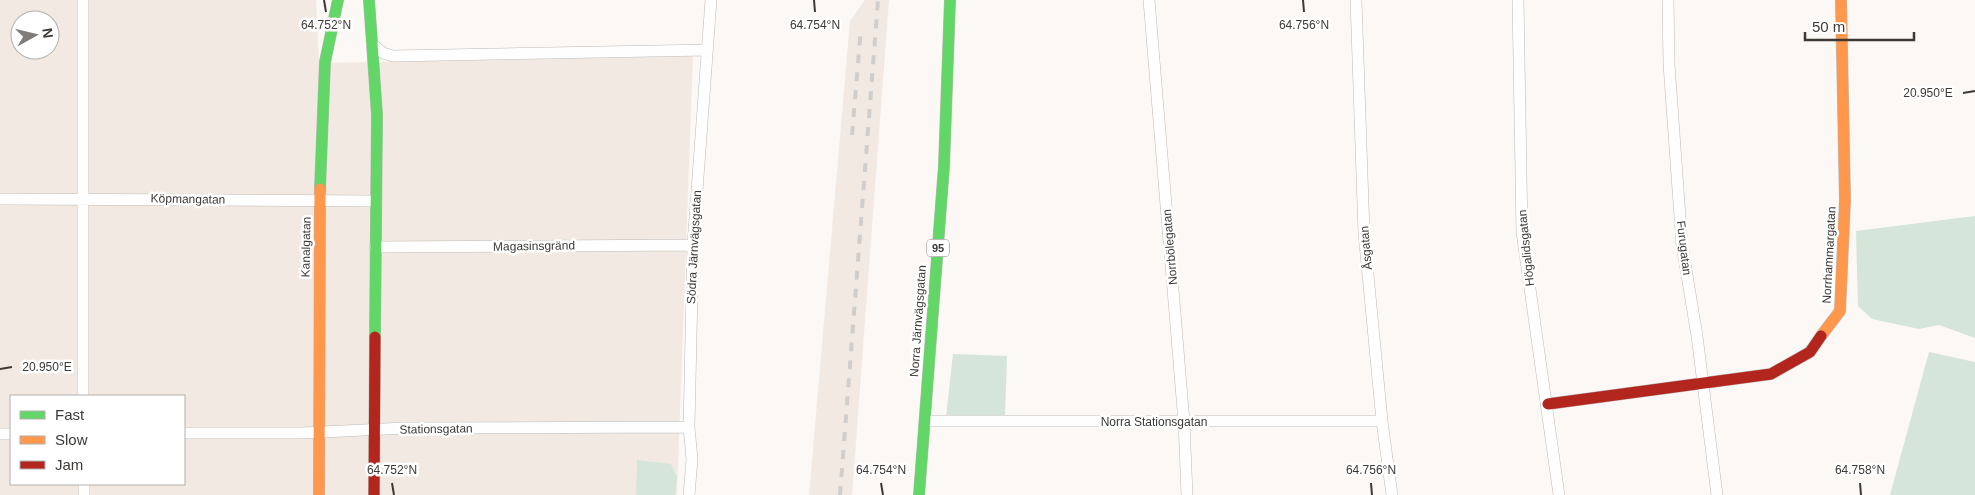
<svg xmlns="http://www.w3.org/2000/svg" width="1975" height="495" viewBox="0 0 1975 495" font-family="Helvetica,sans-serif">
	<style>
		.built { fill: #f2eae2; fill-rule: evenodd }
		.green { fill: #d6e5da }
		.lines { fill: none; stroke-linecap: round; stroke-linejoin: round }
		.street-casing { stroke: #bdbab8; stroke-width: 12 }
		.fast-casing { stroke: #bdbab8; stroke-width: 12 }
		.slow-casing { stroke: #bdbab8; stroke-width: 12 }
		.jam-casing { stroke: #bdbab8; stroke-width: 12 }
		.street { stroke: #fefefe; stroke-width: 11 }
		.fast { stroke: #63d668; stroke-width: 11 }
		.slow { stroke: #ff974d; stroke-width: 11 }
		.jam { stroke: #b3261e; stroke-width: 11 }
		.rail { stroke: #cfcecd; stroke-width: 4; stroke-dasharray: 9 9; stroke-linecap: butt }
		.ticks { fill: none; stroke: #3c3936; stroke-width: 2 }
		.labels { text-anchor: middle; stroke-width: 5; stroke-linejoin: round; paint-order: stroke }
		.shield { fill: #fff; stroke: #767472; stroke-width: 1 }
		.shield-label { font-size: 11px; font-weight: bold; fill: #3c3936 }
		.street-label { font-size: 12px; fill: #3c3936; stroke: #fff }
		.ticks-label { font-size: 12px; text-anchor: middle; fill: #3c3936; stroke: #fff; stroke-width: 5; stroke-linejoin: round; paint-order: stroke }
	</style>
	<rect width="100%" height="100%" fill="#fbf8f5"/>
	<path class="built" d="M0 0H316L319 63 693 56 677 495H0ZM20 20H50V50H20ZM11 396H184V484H11Z
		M865 0H889L852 495H809L850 21Z"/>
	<path class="green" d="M1975 216V338L1939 325 1919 329 1872 319 1858 306 1856 231Z
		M1929 352 1975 362V495H1890Z
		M953 354 1007 356 1005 417H946Z
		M637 460 671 464 677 477 675 495H636Z"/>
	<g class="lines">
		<g class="street-casing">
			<path id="street" d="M1149 0 1184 422 1187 495
				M1356 0 1364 233 1382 421 1392 495
				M1518 0 1522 232 1559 495
				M1668 0 1669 64 1682 245 1697 336 1717 495
				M372 44 383 53 393 56 707 50
				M0 199 376 201
				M375 247 693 245
				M83 396V0
				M926 421H1382
				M184 433H302L405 428 689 427
				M0 434H11
				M84 484V495
				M689 495 692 459 689 427 693 245 711 0"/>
		</g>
		<g class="fast-casing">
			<path id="fast" d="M369 0 377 115 375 337
				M320 189 325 62 338 0
				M919 495 944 166 950 0"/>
		</g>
		<g class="slow-casing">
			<path id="slow" d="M1821 336 1840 311 1845 200 1841 0
				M319 495 320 189"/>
		</g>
		<g class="jam-casing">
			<path id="jam" d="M1548 404 1771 374 1810 352 1821 336
				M374 495 375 337"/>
		</g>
		<use href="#street" class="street"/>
		<use href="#fast" class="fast"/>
		<use href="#slow" class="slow"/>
		<use href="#jam" class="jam"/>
		<path class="rail" d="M852 135 861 28
			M840 495 878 0"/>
	</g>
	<path class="ticks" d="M324 0 326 12M814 0 815 12M1303 0 1304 12M1963 93 1975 91M0 369 12 367M392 483 394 495M881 483 883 495M1371 483 1372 495M1860 483 1861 495"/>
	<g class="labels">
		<rect class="shield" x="927" y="239.5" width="22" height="17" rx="4"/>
		<g class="shield-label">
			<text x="938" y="252">95</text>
		</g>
		<g class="street-label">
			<text transform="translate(188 199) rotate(1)" y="4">Köpmangatan</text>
			<text transform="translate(534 246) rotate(-1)" y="4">Magasinsgränd</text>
			<text transform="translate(306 247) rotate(-89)" y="4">Kanalgatan</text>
			<text transform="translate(694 247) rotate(-87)" y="4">Södra Järnvägsgatan</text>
			<text transform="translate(1170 247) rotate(-95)" y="4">Norrbölegatan</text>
			<text transform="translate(1366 248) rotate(-95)" y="4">Åsgatan</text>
			<text transform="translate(1526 248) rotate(-96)" y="4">Högalidsgatan</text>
			<text transform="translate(1684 248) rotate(83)" y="4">Furugatan</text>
			<text transform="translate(1829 255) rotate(-87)" y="4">Norrhammargatan</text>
			<text transform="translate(918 321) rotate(-86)" y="4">Norra Järnvägsgatan</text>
			<text x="1154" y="426">Norra Stationsgatan</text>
			<text transform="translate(436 429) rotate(-1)" y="4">Stationsgatan</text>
		</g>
	</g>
	<g class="ticks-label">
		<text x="326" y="29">64.752°N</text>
		<text x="815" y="29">64.754°N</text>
		<text x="1304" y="29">64.756°N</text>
		<text x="1928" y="97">20.950°E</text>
		<text x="47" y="371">20.950°E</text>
		<text x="392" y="474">64.752°N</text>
		<text x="881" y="474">64.754°N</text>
		<text x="1371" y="474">64.756°N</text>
		<text x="1860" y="474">64.758°N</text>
	</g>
	<rect x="10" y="395" width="175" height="90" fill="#ffffff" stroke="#b1b0af"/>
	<rect x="20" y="411" width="25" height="8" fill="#63d668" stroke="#b1b0af"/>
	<text x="55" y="420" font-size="15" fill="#3c3936">Fast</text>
	<rect x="20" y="436" width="25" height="8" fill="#ff974d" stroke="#b1b0af"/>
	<text x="55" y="445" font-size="15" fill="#3c3936">Slow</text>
	<rect x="20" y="461" width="25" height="8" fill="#b3261e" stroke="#b1b0af"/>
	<text x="55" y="470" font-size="15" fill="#3c3936">Jam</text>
	<g transform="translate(35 35) rotate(82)"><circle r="24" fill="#ffffff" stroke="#b1b0af"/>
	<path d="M0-4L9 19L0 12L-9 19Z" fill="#7f7c79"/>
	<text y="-8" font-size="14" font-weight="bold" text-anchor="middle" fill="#3c3936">N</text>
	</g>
	<path d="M1805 32v8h109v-8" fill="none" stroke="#3c3936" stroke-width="2.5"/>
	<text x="1812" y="32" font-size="15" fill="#3c3936" stroke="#ffffff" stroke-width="4" paint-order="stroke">50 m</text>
</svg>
